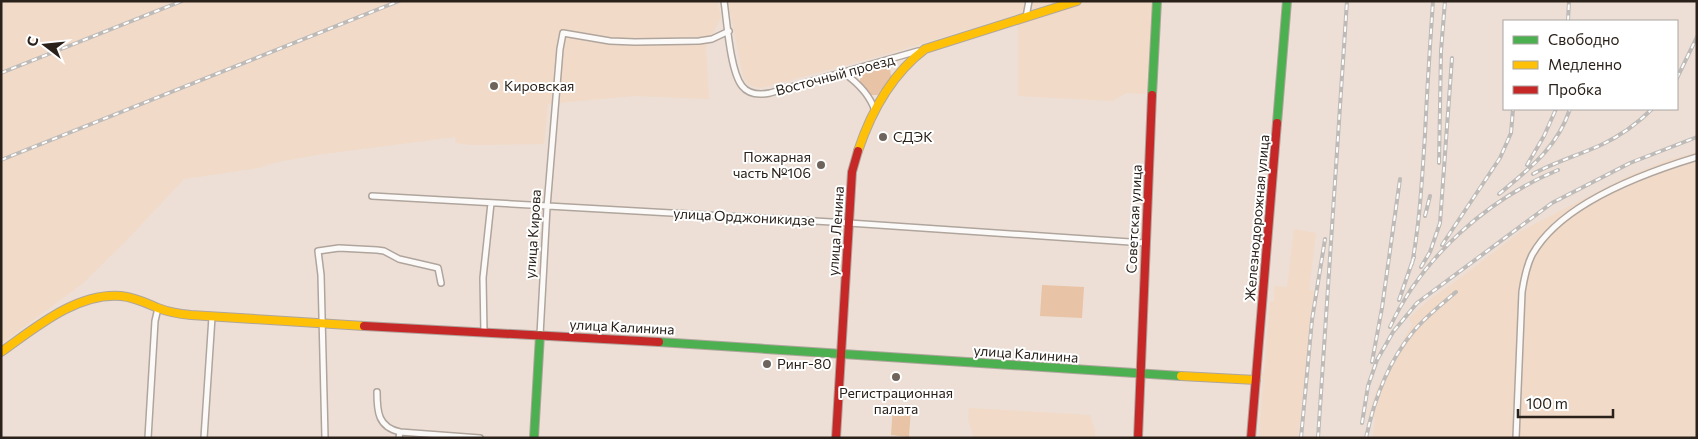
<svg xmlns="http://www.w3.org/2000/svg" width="1698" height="439" viewBox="0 0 1698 439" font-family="Commissioner,sans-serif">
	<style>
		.built { fill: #f1dac8 }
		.green { fill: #e8c3a5 }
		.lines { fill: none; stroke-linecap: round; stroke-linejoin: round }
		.street-casing { stroke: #afa59d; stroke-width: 8 }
		.fast-casing { stroke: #afa59d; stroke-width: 10 }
		.slow-casing { stroke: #afa59d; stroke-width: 10 }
		.jam-casing { stroke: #afa59d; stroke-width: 10 }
		.street { stroke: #fcfaf9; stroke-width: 5 }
		.fast { stroke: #4caf50; stroke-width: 8 }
		.slow { stroke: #ffc107; stroke-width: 8 }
		.jam { stroke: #c62828; stroke-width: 8 }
		.rail-casing { stroke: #bdbab7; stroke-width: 4 }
		.rail { stroke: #fff; stroke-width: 2; stroke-dasharray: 5.5; stroke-linecap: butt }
		.poi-dot { fill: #6e645b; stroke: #fff; stroke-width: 2 }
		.labels { text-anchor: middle; stroke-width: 4; stroke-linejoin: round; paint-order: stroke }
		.street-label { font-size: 14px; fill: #2a211a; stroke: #fff }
		.poi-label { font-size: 14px; fill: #2a211a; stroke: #fff; text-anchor: start }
	</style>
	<rect width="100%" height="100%" fill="#eddfd5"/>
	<path class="built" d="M1 1H718L721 18 706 47 709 99 634 96 548 104 544 144 471 145 456 143 455 137 316 155 273 163 259 168 184 179 126 241 82 284 1 344Z
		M728 1H1060L891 53 761 88 752 86 747 83 743 76Z
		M1090 1H1153L1146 94 1126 93 1113 101 1018 96V24Z
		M1697 152V438H1373L1375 418 1368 415 1377 388 1412 324 1409 318 1429 300 1459 279 1521 231 1626 177 1665 161Z
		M1294 229 1316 233 1309 290 1315 291 1298 438H1259L1263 379 1261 378V373H1264L1270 302 1274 301V286L1287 287Z
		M969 408 1090 415 1095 431V438H974L968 419Z"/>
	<path class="green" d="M885 66 890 68 891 76 878 95H871L860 83V75L862 72Z
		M1042 285 1084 287 1082 318 1040 316Z
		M893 406 911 407 909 437 891 435Z"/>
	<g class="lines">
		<g class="street-casing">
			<path id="street" d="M724 1C727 21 730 71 742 86 749 95 760 95 770 93L918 51
				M1026 17 1029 1
				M844 73C858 83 870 95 875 111
				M372 196 849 223 1145 243
				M484 333 483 278 491 203
				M540 335 547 207 560 49 563 33 610 41 635 42 699 41 712 39 729 31
				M377 392C377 412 378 427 400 432
				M148 438 155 321 158 308
				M204 438 212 317
				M325 438 321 275 318 251 339 248 377 250 384 251 399 259 438 268 441 283
				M399 438 400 432 480 438
				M1516 438 1522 292C1524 279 1526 267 1532 255 1560 204 1644 173 1697 157"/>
		</g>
		<g class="fast-casing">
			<path id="fast" d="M1152 95 1157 1
				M1277 123 1287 1
				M659 342 1181 376
				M534 438 540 335"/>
		</g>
		<g class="slow-casing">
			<path id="slow" d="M858 151C871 112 892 74 925 49L1077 1
				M1 352C35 328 77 292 121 296 134 297 146 303 158 308 168 312 180 314 191 315L364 326
				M1181 376 1256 380"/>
		</g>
		<g class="jam-casing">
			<path id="jam" d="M364 326 659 342
				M836 438 852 172 858 151
				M1138 438 1152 95
				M1251 438 1277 123"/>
		</g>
		<use href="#street" class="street"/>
		<use href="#fast" class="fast"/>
		<use href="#slow" class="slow"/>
		<use href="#jam" class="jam"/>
		<g class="rail-casing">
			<path id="rail" d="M1568 21 1569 1
				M1 73 182 1
				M1677 78 1697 37
				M1 160 399 1
				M1439 163 1441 51 1445 1
				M1527 165 1544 136 1556 109
				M1533 174C1555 162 1579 155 1601 145 1620 136 1638 123 1652 109
				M1499 194C1530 168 1557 148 1570 109
				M1425 216 1430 196
				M1442 245 1500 158 1511 133 1513 109
				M1412 264C1420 221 1422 178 1425 135 1427 90 1430 46 1433 1
				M1421 267 1430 252 1440 223 1452 58
				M1399 300 1414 257
				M1390 327C1422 257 1488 199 1558 170
				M1372 362 1382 308 1400 179
				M1362 423 1368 386 1377 360 1393 332 1417 303 1552 203 1630 163 1697 137
				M1301 438 1312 320 1325 239
				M1318 438 1347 1
				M1366 438C1374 400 1388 362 1413 332 1425 317 1442 304 1456 292"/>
		</g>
		<use href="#rail" class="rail"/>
	</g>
	<g class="poi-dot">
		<circle cx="494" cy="86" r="5"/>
		<circle cx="883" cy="137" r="5"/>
		<circle cx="821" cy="165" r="5"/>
		<circle cx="767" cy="364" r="5"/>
		<circle cx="896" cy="377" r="5"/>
	</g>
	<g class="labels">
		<g class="street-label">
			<text transform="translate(835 75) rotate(-15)" y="5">Восточный проезд</text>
			<text transform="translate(744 217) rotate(3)" y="5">улица Орджоникидзе</text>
			<text transform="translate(1257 218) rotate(-85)" y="5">Железнодорожная улица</text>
			<text transform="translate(1134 219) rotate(-87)" y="5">Советская улица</text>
			<text transform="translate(836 231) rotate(-86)" y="5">улица Ленина</text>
			<text transform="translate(533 234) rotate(-86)" y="5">улица Кирова</text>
			<text transform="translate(622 327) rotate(3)" y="5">улица Калинина</text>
			<text transform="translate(1026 354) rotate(4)" y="5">улица Калинина</text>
		</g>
		<g class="poi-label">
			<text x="504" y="91">Кировская</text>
			<text x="893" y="142">СДЭК</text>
			<text x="811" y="162" text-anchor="end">Пожарная<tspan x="811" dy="16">часть №106</tspan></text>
			<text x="777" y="369">Ринг-80</text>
			<text x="896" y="398" text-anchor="middle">Регистрационная<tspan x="896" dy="16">палата</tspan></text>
		</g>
	</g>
	<rect width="1698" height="439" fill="none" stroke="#2a211a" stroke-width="5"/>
	<rect x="1503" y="20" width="175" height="90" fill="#ffffff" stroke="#aaa6a3"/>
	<rect x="1513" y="36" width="25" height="8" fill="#4caf50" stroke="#aaa6a3"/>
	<text x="1548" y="45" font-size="15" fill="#2a211a">Свободно</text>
	<rect x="1513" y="61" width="25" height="8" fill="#ffc107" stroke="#aaa6a3"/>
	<text x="1548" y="70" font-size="15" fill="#2a211a">Медленно</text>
	<rect x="1513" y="86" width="25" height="8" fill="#c62828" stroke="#aaa6a3"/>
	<text x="1548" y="95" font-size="15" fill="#2a211a">Пробка</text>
	<g transform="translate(45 45) rotate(286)" stroke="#ffffff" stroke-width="4" paint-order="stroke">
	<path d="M0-4L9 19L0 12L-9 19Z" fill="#2a211a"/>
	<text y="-8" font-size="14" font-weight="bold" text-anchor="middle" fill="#2a211a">С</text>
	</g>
	<path d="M1518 409v8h95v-8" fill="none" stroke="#2a211a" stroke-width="2.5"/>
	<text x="1526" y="409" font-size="15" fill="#2a211a" stroke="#ffffff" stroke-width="4" paint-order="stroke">100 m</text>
</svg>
